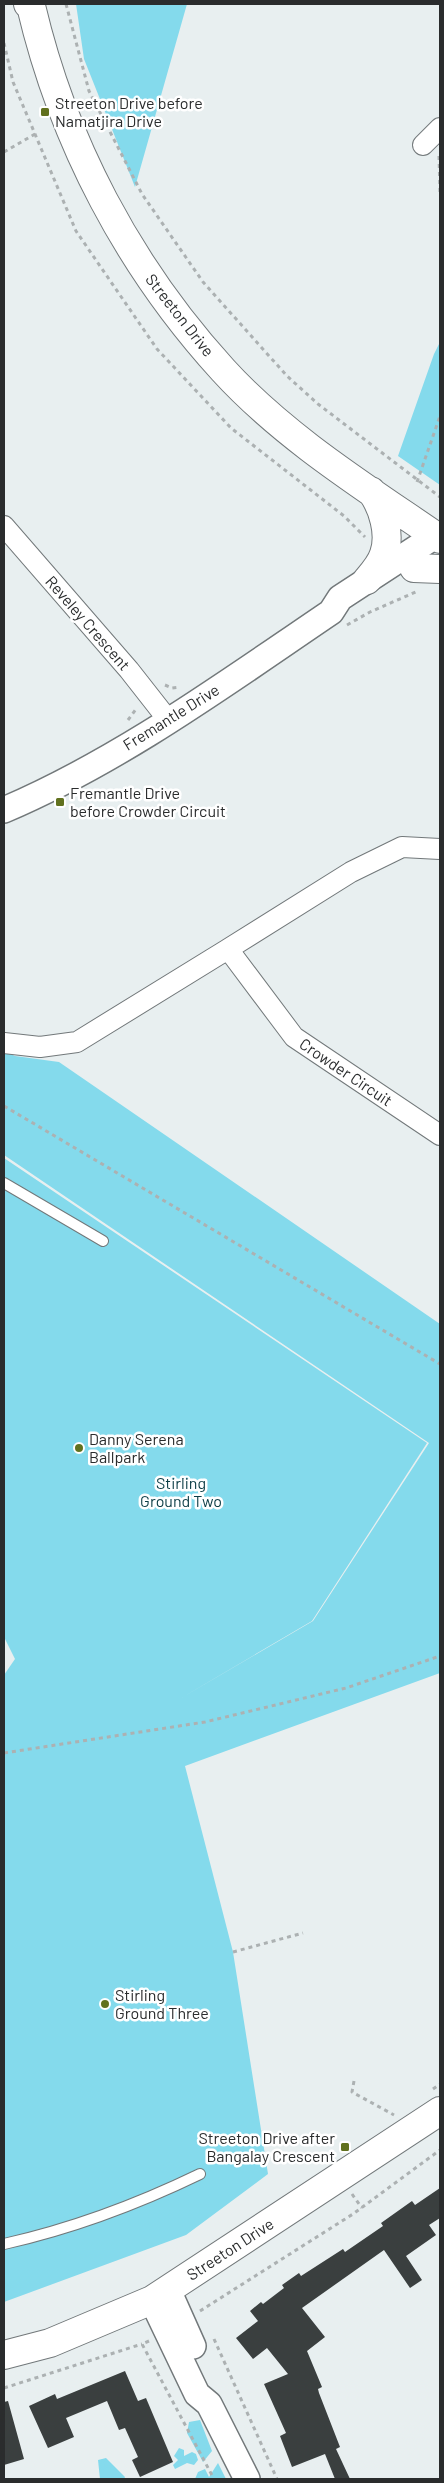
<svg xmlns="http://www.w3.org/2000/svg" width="444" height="2483" viewBox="0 0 444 2483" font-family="Barlow,sans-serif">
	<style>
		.green { fill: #84daec }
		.building { fill: #3a3f3f }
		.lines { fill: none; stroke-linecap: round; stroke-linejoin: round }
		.service-casing { stroke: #72787a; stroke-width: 12 }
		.minor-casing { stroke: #72787a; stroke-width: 22 }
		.tertiary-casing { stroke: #72787a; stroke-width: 28 }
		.secondary-casing { stroke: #72787a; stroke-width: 30 }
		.path { stroke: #acb1b2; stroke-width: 3; stroke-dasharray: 4 4; stroke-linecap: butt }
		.service { stroke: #fff; stroke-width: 10 }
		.minor { stroke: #fff; stroke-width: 20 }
		.tertiary { stroke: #fff; stroke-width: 25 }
		.secondary { stroke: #fff; stroke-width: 28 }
		.poi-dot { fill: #61711e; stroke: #fff; stroke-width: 2 }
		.labels { text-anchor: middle; stroke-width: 5; stroke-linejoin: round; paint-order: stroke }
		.poi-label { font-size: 16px; fill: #2a2c2d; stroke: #fff; text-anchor: start }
		.street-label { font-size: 16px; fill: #2a2c2d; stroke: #fff }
		.park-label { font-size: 16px; fill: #0b3c45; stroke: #fff }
	</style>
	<rect width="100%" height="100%" fill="#e8eff0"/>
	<path class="green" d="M76 4H187L135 187 84 59Z
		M440 342V485L398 456 434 354Z
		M4 1051 15 1056 59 1062 440 1324V1673L185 1766 233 1952 268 2174 186 2235 4 2302V1675L15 1659 4 1637V1158L427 1443 312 1621 176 1701 313 1621 429 1443 4 1155Z
		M200 2420 212 2451 203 2462 187 2433 189 2422Z
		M179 2448 184 2450V2456L192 2452 196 2454 198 2460 194 2465 187 2463 175 2469 173 2465 178 2460 174 2456Z
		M106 2458 125 2477 124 2479H100L98 2460Z
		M218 2463 226 2479H195L198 2472 205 2469 209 2477Z"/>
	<path class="building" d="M440 2188V2218L429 2225 436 2235 406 2256 422 2280 410 2288 384 2250 302 2308 325 2337 307 2351 322 2387 318 2389 319 2393 340 2447 336 2449 350 2479H335L325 2454 292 2467 280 2436 286 2433 264 2384 288 2374 267 2348 253 2359 236 2338 258 2321 250 2311 261 2302 263 2304 284 2288 282 2285 299 2273 301 2276 343 2249 345 2252 383 2226 381 2223 412 2201 415 2205Z
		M125 2371 138 2401 146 2398 173 2462 140 2477 132 2460 138 2457 125 2428 119 2430 107 2401 66 2418 74 2437 48 2448 29 2406 55 2394 57 2399Z
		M8 2401 24 2459 4 2465V2402Z"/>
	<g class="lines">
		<g class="service-casing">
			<path id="service" d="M4 1183 103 1241
				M4 2244C71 2229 138 2204 200 2174"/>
		</g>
		<g class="minor-casing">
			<path id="minor" d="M423 145 440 128
				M4 526 129 670 169 721
				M440 849 402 847 351 872 228 949 294 1037 440 1135
				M4 1043 40 1047 77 1042 228 949"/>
		</g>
		<g class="tertiary-casing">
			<path id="tertiary" d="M4 810C121 760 226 683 331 612L340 598 435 536
				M168 2290 193 2346
				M152 2300 197 2394 209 2404 247 2479"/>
		</g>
		<g class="secondary-casing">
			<path id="secondary" d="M28 4 31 6C63 142 129 267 223 370 284 437 366 488 440 539
				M414 568 440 569
				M367 580C373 573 381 564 384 554 391 534 383 507 371 491
				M4 2355 50 2343 152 2300 440 2111"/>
		</g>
		<path class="path" d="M66 4 89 91 142 194 203 282 287 376 318 404 440 497
			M4 43 13 82 76 231 157 349 231 428 344 516 365 537
			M4 152 35 134
			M439 156 440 193
			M417 482 440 416
			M347 625 370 612 418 591
			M165 685 172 688 180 687
			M128 720 136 709
			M4 1106 440 1364
			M4 1753 205 1722 346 1688 440 1656
			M233 1952 303 1933
			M354 2081 352 2092 394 2115
			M433 2089 440 2084
			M352 2194 362 2208
			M200 2311 353 2214 440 2150
			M214 2339 277 2479
			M149 2341 142 2344 214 2479
			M4 2388 142 2344"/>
		<use href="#service" class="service"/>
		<use href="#minor" class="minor"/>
		<use href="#tertiary" class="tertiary"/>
		<use href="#secondary" class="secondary"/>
	</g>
	<g class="poi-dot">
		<rect x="40" y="107" width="10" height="10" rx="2.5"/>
		<rect x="55" y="797" width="10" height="10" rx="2.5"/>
		<circle cx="79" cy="1448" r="5"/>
		<circle cx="105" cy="2004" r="5"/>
		<rect x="340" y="2142" width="10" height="10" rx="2.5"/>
	</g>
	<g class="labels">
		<g class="poi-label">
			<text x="55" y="109">Streeton Drive before<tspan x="55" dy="18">Namatjira Drive</tspan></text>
			<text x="70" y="799">Fremantle Drive<tspan x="70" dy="18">before Crowder Circuit</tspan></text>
			<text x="89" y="1445">Danny Serena<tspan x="89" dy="18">Ballpark</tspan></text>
			<text x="115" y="2001">Stirling<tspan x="115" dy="18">Ground Three</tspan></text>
			<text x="335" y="2144" text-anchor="end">Streeton Drive after<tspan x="335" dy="18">Bangalay Crescent</tspan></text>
		</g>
		<g class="street-label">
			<text transform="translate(180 315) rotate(52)" y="6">Streeton Drive</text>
			<text transform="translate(88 623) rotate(49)" y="6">Reveley Crescent</text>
			<text transform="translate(171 717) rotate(-32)" y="6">Fremantle Drive</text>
			<text transform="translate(346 1072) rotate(34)" y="6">Crowder Circuit</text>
			<text transform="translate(230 2249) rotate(-33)" y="6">Streeton Drive</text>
		</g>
		<g class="park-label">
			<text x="181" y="1489">Stirling<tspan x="181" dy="18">Ground Two</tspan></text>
		</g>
	</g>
	<rect width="444" height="2483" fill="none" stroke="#2a2c2d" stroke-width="10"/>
</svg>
